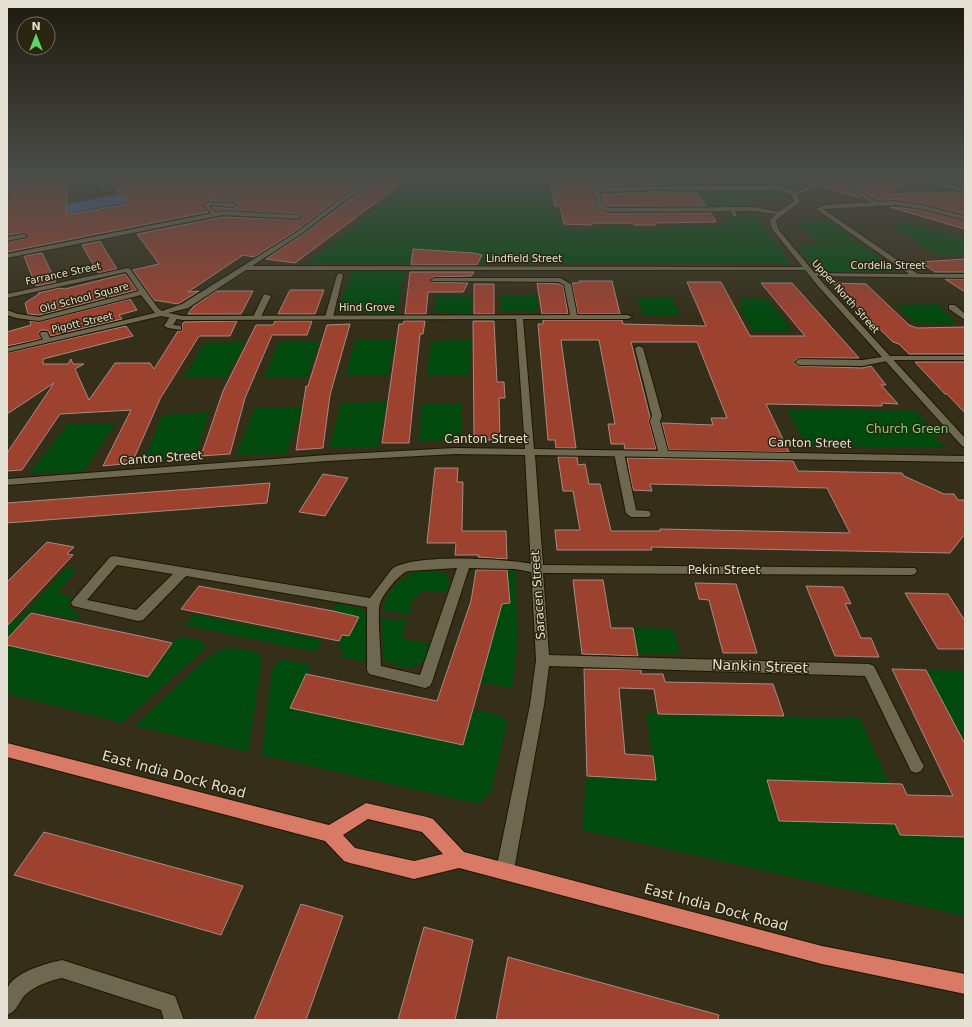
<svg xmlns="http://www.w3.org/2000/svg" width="972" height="1027" viewBox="0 0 972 1027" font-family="'DejaVu Sans',sans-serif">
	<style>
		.green { fill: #004a0e }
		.water { fill: #426bb5 }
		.building { fill: #9e4230; stroke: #a78a84 }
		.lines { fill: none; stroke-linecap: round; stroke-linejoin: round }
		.minor-tunnel { stroke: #4f4a35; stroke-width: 6; stroke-dasharray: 6 3; stroke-linecap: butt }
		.service-casing { stroke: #1d1703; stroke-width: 2 }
		.minor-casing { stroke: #1d1703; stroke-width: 2 }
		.tertiary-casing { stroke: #1d1703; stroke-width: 2 }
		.trunk-casing { stroke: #1d1703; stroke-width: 2 }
		.service { fill: #6f6850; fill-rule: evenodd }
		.minor { fill: #6f6850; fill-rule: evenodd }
		.tertiary { fill: #6f6850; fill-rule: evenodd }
		.trunk { fill: #d87a65; fill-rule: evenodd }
		.labels { text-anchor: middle; stroke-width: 3; stroke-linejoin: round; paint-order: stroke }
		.far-street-label { font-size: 10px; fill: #e4e0d3; stroke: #2b250f }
		.park-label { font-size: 12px; fill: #77d87d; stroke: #2b250f }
		.street-label { font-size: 12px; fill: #e4e0d3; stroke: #2b250f }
		.near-street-label { font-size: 14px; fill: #e4e0d3; stroke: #2b250f }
	</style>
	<rect width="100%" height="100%" fill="#352f19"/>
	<path class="green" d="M415 177H747L766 184 715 185 712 181H705L707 185H671L668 179H554L555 183H548L553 212H560L564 230H597V228H605L604 226 633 227 635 230H660L659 228H669L668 225H693L712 228 711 226H730L722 213H729L732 217H742L740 213 742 212 754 215 789 261 787 264H307Z
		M923 177H965V188L921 178Z
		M697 191H779L787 199 785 201 744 202 749 207H708Z
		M829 221 855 240 818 242 794 223Z
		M897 223 911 224 965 240V254L945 255 934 253 890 225Z
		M856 241 899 271H818L797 245Z
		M352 271H404L397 314 337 311Z
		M436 295H472L471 313 434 312Z
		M500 295H537L538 312H501Z
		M637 298H673L681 316H643Z
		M740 298 768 299 793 332H753L738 305H743Z
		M936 304 957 323H915L895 305Z
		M355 340H395L389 375H346Z
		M471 340 470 375H427L431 341Z
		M319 341 307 377H264L279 342Z
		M245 342 227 377 184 378 204 343Z
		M387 402 378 447 329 448 341 403Z
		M422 403H462V440L418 441Z
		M255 408H302L286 454 236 455Z
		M787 409 917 411 945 448 806 446Z
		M209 412 195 458 144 461 162 415Z
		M116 423 83 472 30 473 68 424Z
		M66 568 77 570 57 593 71 596 68 607 80 615 77 619 33 611 7 639V617L18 620Z
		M418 571 444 572 450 581 446 592H422L412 600 410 614 383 611C386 589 399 580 418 571Z
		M471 571H516L517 648 512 688 479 682 502 604 510 603 509 580 475 579Z
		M337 604C348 606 364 606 369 617L367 659 365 662 340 657 343 648 337 646 342 635 350 636 359 617 333 611V606Z
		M194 614 322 640 316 652 185 625Z
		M382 618 406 620 403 639 430 644C429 649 427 658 423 662 414 671 391 667 383 658Z
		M633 628 674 629 680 654 638 653Z
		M178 637 202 641 206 648 122 723 7 694V645L148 677Z
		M230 648 257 652 262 662 248 752 135 726 208 657 222 649Z
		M282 659 311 665 290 708 463 745 472 710C482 712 502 712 507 723L491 792 478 804 262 755 272 669Z
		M926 670 965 671V744Z
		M646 714 860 718 888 783 767 780 779 821 895 824 900 835 965 837V916L582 830 587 776 656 780Z"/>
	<path class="water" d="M217 177H271L63 214 21 212Z"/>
	<path class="building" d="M57 177H68L66 215 129 204 106 177H372L335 201 296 231 254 257 243 255 188 292 199 291 178 304 154 300 133 270 159 264 137 234 223 217 298 220 302 217 298 214 223 210 217 211 212 207 233 208 237 205 233 202 208 200 202 206 208 212 7 252V242L26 238 28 236 24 233 7 235V201L12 198 7 195V185Z
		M381 177H410L295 263 266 259 302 235Z
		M804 177H830L813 184 803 181Z
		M841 177H919L884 194 957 192 965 196V214L922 204 895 200H878L852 185 848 189 861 198 821 186Z
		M557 181H668L670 184 601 186 592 195 598 209 608 213H711L716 222 654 223 655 225H634L633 223H592V225L564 224 560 206H555L551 187H558Z
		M648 192H696L706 206H610L604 205 601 195Z
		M890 207 922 210 965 221V229Z
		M100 241 107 253 117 269 98 273 82 245Z
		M413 249 474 253 482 255 477 265H411Z
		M42 253 56 282 36 286 24 256Z
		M965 259V272H935L920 262Z
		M410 272H474L471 276 433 277 430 280 432 282 468 283 463 292H428L426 314H405Z
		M125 274 137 290 39 315 28 314 25 303 39 294 38 293 59 288 65 289Z
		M945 279H965V292Z
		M579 281H612L620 314H578L572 283H579Z
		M687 282H721L750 336H805L761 283H792L859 358H799L794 361V363L799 366 862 368 871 366 886 385H881L898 404 882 403V406L766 404 789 452 669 450 662 423 713 425 711 418H727L697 342H631L650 417 649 421 656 449H625L624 444H611L608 424H615L599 340H561L576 448H556L555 440H548L538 324H543V320H622L623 324 706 326Z
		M537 283 559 284 563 286 568 314H542Z
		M833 283 866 284 909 325 917 328 965 327V354H909L899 344 893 342Z
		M474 284H494V314H474Z
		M290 290H324L315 314H278Z
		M216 291H253L241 314H188L193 307Z
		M130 299 137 310 119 315 122 319 51 336 47 330H41L39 333 41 339 7 346V332L31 325 30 321 39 322Z
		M237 321 230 336H199L160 399 132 463 103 466 131 410 60 414 22 470 7 471V453L54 383 7 414V353L126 326 133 336 43 359V364H68L71 359 73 364H84L75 369 89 400 115 363H150L154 369 178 331H182V325L184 322Z
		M275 321H312L307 335H272L245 398 230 454 201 456 223 391 256 325H273Z
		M404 321H425L423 334H420L409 443H382L399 324H403Z
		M473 321H494L497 382H504L505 398H499L500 440H474Z
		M350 324 330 395 323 448 296 450 306 386H308L327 325Z
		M915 362H965V413L947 394H945Z
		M558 457H577L578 465 585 464 589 484H600L611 531H660V529L850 533 827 488 650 484 652 491 633 490 627 458 793 461 798 471 902 473 904 476 944 494H954L958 500H965V534L950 553 651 547 652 550H557L555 530H580L573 491H563Z
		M435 468H458L457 482H463L462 531H506L507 559 478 557 479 555H455L456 543H427Z
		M323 474 348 478 325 516 299 512Z
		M270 483 267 503 7 523V503Z
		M47 542 74 547 67 554 73 555 7 626V582Z
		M476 570H507L510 603 502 604 463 745 290 708 306 674 437 701 471 601Z
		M573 580H603L611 628H633L638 656 582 654Z
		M695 583 736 584 757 653H723L709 600 699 599Z
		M199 586 333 611 359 617 349 636 342 635 339 641 181 609Z
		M806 586 843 587 851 604 845 603 861 638H871L879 657 835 656Z
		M905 593 948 594 965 621V649H938Z
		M31 613 159 640 172 643 148 677 7 645V639Z
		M584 669 641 670V674H663L665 682 773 684 784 716 658 714 654 689 619 688 625 754 653 756 656 780 587 776Z
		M892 669 926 670 965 744V837L900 835 895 824 779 821 767 780 902 784 907 795 953 796Z
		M44 832 103 848 243 886 221 935 14 875Z
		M301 904 343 916 306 1020H254Z
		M424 927 473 940 455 1020H398Z
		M508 957 719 1015 718 1020H496Z"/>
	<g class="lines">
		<path class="minor-tunnel" d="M78 177 80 180"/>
		<g class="service-casing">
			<path id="service" d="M94 177H98L108 190H104Z
				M707 181H711L715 189H711Z
				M851 186 879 203 880 204 875 205 849 189Z
				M7 196 10 197 11 198 7 200Z
				M208 202 233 203 236 205 233 207 211 205 209 206 218 214 215 216 203 206Z
				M729 208H733L738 217H734Z
				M24 234 27 236 26 237 7 241V237Z
				M340 273 343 275 333 317 326 319 325 317 337 275Z
				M434 278H560L571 284 577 315H628L632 317 628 319H571L564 285 559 282 432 281 431 280Z
				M264 294 271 296 260 319H254L253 317Z
				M171 315 178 317 173 325 181 326V330L168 328 164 326Z
				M41 332H47L51 340 50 342H44L40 334Z
				M889 356H892V360L862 366 799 365 795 362 799 359 862 360Z
				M619 450 624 453 636 510 649 511 651 514 649 517H631L626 513 614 453Z
				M114 556 370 598 392 569C411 553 515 558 540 566L542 569 540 572 536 573 515 569 469 568 432 682 430 686 425 688 369 674 367 670V607L186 576 143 620 138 621 73 606 71 603 73 600 110 557ZM117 565 173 574 136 610 87 600ZM457 568 420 675 381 666C381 655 377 611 380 603 383 594 399 574 408 571Z"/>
		</g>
		<g class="minor-casing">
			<path id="minor" d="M374 177H380L340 204 301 234 252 266 808 267V269L806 270H246L188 308 168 313 183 316 574 315H577V319H523L534 449 658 451 650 421 652 416 635 348 639 346 643 348 662 416 660 421 668 451 965 456V462L535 455 543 565 915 568 917 571 915 574 911 575 543 573 549 655 869 664 874 666 921 761 924 766 921 771 916 773 911 771 865 676 549 666 544 705 514 870 511 876 505 879 499 876 496 870 530 705 536 660 525 455 455 454 327 461 7 485V479L327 455 455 448 525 449 516 319 183 320 161 316 7 352V348L155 313 141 295 39 321 16 318 7 315V310L18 314 39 317 139 291 126 272 7 298V294L128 268 130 269 158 308 162 311 182 304 297 232 336 202Z
				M833 177H840L796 195 791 194Z
				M937 182 965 188V192L935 185Z
				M648 186H781L784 188 781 190H648L602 192 599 194 603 206 610 208 755 207 783 213 780 215 755 211 609 212 599 208 593 194 601 188Z
				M895 201 922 205 965 216V220L922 209 895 205 823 209 918 274H965V278L810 276V274L812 273 909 274 816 209 825 205Z
				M223 211 298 215 301 217 298 219 223 215 7 258V254Z
				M949 305H955L965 314V320L949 309Z
				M886 356H965V360H886Z
				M62 960 175 996 184 1020H164L161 1010 62 978C48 981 34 986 24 996 18 1004 17 1011 7 1015 7 1007 5 994 8 987 15 972 47 963 62 960Z"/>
		</g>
		<g class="tertiary-casing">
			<path id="tertiary" d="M34 177H45L7 184V180Z
				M750 177H757L796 193 800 202 776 220 778 229 823 283 965 438V447L962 446 818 286 772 229 770 220 778 212 794 201 792 195Z"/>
		</g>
		<g class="trunk-casing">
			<path id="trunk" d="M7 743 329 825 366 803 427 817 433 819 464 852 822 946 965 974V994L822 964 459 868 414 879 350 863 344 861 325 841 7 757ZM368 819 422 832 443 854 414 861 355 848 343 835Z"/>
		</g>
		<use href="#service" class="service"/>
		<use href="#minor" class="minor"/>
		<use href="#tertiary" class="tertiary"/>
		<use href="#trunk" class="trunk"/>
	</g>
	<linearGradient id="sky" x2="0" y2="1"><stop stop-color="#1d1a0e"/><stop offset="0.55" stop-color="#4b4d49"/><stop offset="1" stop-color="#4b4d49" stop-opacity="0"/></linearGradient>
	<rect width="972" height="320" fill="url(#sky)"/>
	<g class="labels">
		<g class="far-street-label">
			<text x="524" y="262">Lindfield Street</text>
			<text x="888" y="269">Cordelia Street</text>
			<text transform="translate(63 273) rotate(-12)" y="4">Farrance Street</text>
			<text transform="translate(846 296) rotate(48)" y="4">Upper North Street</text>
			<text transform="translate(84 297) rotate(-15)" y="4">Old School Square</text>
			<text x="367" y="311">Hind Grove</text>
			<text transform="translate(82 322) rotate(-13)" y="4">Pigott Street</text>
		</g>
		<g class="park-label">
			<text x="907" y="433">Church Green</text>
		</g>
		<g class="street-label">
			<text x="486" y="443">Canton Street</text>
			<text transform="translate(810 443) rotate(1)" y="4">Canton Street</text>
			<text transform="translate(161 458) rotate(-4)" y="4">Canton Street</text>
			<text x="724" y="574">Pekin Street</text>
			<text transform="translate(538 595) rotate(-94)" y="4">Saracen Street</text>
		</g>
		<g class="near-street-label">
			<text transform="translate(760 666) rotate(2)" y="5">Nankin Street</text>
			<text transform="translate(174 774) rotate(15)" y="5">East India Dock Road</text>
			<text transform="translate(716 907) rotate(15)" y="5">East India Dock Road</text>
		</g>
	</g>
	<rect width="972" height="1027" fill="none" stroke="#e4e0d3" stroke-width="16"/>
	<g transform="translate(36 36)"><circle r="19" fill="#2b250f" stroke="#75705d"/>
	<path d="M0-3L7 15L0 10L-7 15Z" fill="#5cd56d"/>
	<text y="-6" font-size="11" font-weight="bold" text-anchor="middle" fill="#e4e0d3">N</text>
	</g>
</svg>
